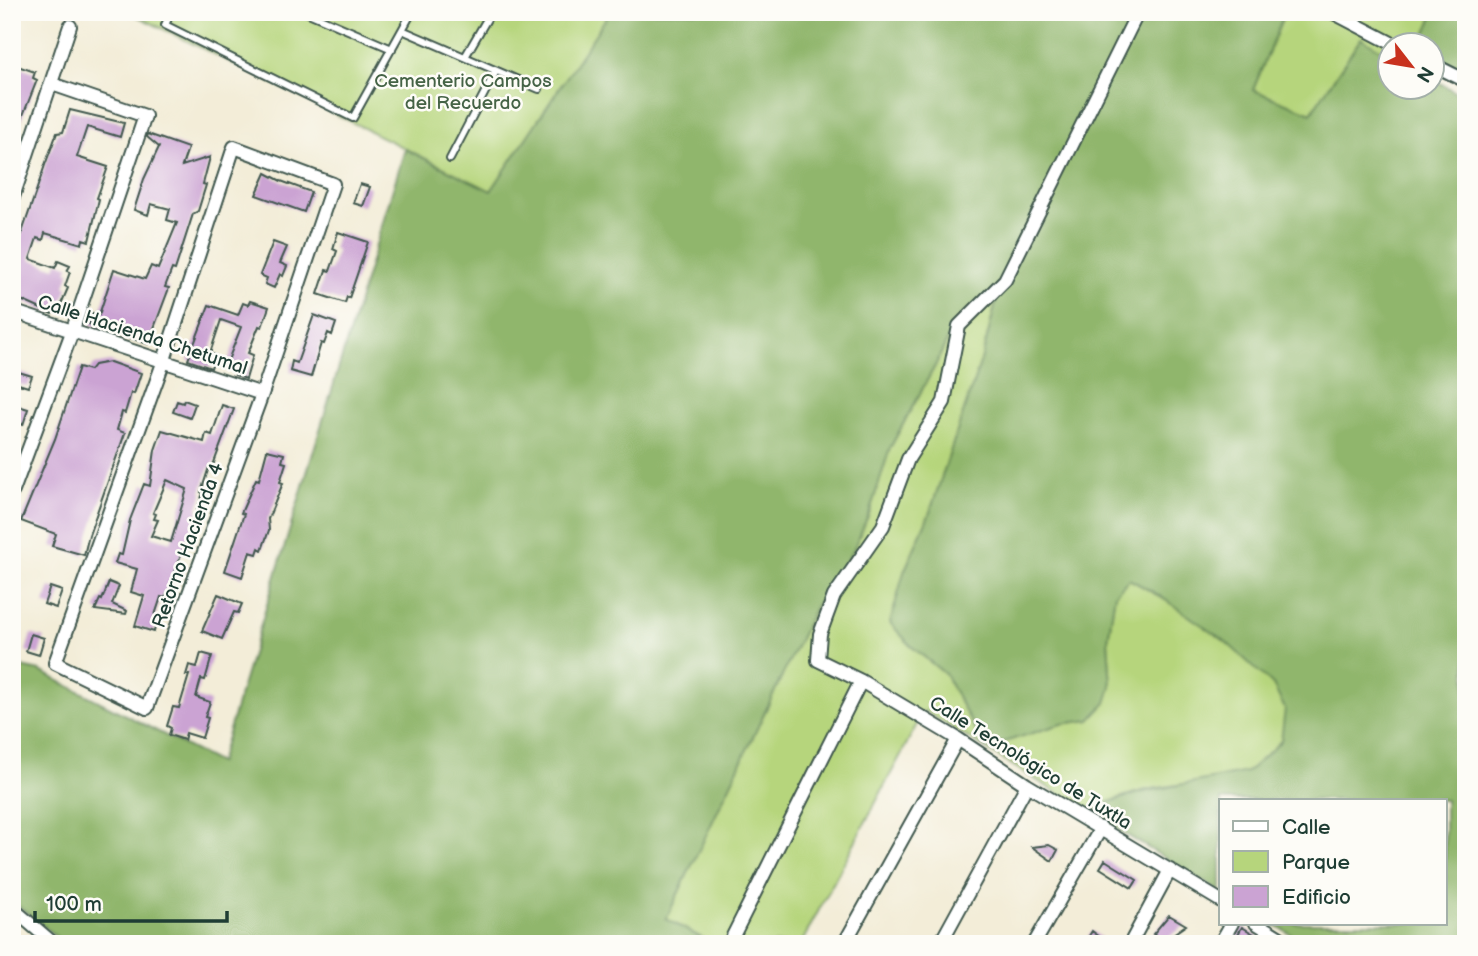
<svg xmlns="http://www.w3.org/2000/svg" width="1478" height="956" viewBox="0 0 1478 956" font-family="'Balsamiq Sans',sans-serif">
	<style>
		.green { fill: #b6d57c; stroke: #6a8958; stroke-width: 2 }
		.forest { fill: #90b66c; stroke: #587a50; stroke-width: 2 }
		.building { fill: #cba3d3; fill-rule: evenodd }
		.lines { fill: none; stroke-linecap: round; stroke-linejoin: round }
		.service-casing { stroke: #3f574d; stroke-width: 10 }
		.minor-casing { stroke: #3f574d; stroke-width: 16 }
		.service { stroke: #fff; stroke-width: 6 }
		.minor { stroke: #fff; stroke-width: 12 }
		.labels { text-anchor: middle; stroke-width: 5; stroke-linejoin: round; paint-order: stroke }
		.park-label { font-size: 19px; fill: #456346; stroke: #fdfcf7 }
		.street-label { font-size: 19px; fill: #1f3d34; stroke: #fdfcf7 }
	</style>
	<rect width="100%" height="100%" fill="#fdfcf7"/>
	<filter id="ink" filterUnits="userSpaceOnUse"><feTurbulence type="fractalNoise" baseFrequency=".0143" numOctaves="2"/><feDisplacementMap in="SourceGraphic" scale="14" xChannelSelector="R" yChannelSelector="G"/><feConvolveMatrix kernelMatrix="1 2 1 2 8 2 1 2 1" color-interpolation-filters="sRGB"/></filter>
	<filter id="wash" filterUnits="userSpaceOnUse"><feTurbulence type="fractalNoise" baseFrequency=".00686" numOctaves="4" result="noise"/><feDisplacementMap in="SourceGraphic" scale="28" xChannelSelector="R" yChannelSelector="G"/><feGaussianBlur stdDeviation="1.57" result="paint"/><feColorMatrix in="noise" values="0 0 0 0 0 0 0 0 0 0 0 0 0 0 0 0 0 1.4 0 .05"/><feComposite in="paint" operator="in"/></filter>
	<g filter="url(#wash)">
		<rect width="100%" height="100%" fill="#f3edd8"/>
		<path class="green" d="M129 12H610L491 191Z
			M1285 12H1435L1420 45 1390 46V55L1361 39 1311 113 1253 90Z
			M996 302 983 354 929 515 904 572 911 646 945 674 985 748 1061 724 1090 720 1111 687 1108 640 1115 594 1129 579C1165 598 1278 669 1285 708 1287 718 1283 731 1281 741 1271 750 1257 768 1244 773 1199 788 1129 781 1092 814L924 711 801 944H713L666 919 815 607 854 549 870 511 890 448 935 366 953 327 980 305Z"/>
		<path class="forest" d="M610 12H1285L1253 90 1311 113 1361 38 1390 55V88H1432L1433 79 1466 98V944H1307L1272 923H1445V800H1221V892L1092 814 1103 804 1142 792 1247 772 1281 741 1285 709 1273 685 1225 641 1157 594 1129 579 1115 594 1108 640 1111 687 1106 703 1090 720 1061 724 985 748 945 674 911 646 890 623 904 572 929 515 983 354 996 303 980 305 953 328 935 366 890 448 870 511 854 549 815 607 666 919 713 944H65L12 901V665L40 671 219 763 405 149 491 191Z
			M1435 12H1466V75L1433 58 1432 46H1420Z"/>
		<g id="blocks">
			<path class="building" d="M12 64 35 72 33 78 37 80 12 143Z
				M70 110 124 123 120 137 87 127 77 157 108 167 97 198 99 199 89 241 83 239 82 244 45 233 43 240 37 238 30 259 55 268 58 261 70 266 67 271 70 272 65 286 68 288 59 309 55 307 52 314 12 296V262L45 165 57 133 63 132Z
				M148 134 188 148 182 166 210 157 203 184 206 185 198 211 193 214 175 270 172 269 165 287 169 288 148 344 89 324 92 313 99 315 114 269 145 279 151 266 158 269 177 223 167 220 170 209 151 204 148 215 134 210 144 179 159 147 147 137Z
				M266 173 281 181 311 192 304 212 256 195Z
				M360 184 370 187 363 206 353 203Z
				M338 232 368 242 349 298 347 297 345 303 318 294 326 270 330 271 337 251 333 249Z
				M273 242 287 247 280 263 287 266 283 276 280 274 274 288 265 284 267 278 260 275Z
				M250 301 269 307 262 327 259 326 248 353 253 355 246 379 235 375 238 367 227 363 241 327 221 320 210 353 215 355 211 368 188 360 209 305 238 315 243 303 248 305Z
				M314 315 336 323 332 335 328 333 324 344 321 343 311 377 290 371 292 361 297 363Z
				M110 362 141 373 134 394 131 393 125 413 122 412 117 430 125 433 89 535 84 555 52 546 56 534 21 521 55 439 79 367 90 370 94 365Z
				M12 370 32 376 28 387 12 382Z
				M184 400 195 404 190 418 173 412 177 401 183 403Z
				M12 404 28 409 23 425 12 421Z
				M222 405 234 409 212 468 209 467 201 492 203 493 197 510 199 511 181 554 170 588 165 598 161 597 154 618 157 619 154 632 135 626 144 596 131 592 137 569 115 563 118 554 122 555 130 520 144 484 150 486 155 450 162 430 204 442 206 433 212 435ZM167 480 187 489 171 542 151 536 158 520 154 519 156 514 153 513Z
				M267 450 284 454 282 462 286 463 280 482 283 483 268 519 269 530 262 550 259 548 257 554 250 552 242 577 225 571 244 514 241 513 256 479 259 480Z
				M109 582 119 586 112 604 127 611 126 614 95 610 100 599 102 600Z
				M50 587 62 591 56 608 44 604Z
				M218 594 242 604 238 613 234 612 222 639 202 631Z
				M31 634 44 638 39 655 26 651Z
				M201 653 212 656 205 680 201 679 196 697 210 702 205 717 208 718 202 738 186 733 184 740 169 735 171 728 167 726 173 707 179 708 189 675H186L189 665 197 667Z
				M1049 845 1058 850 1052 861 1032 847Z
				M1105 860 1137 880 1132 888 1100 868Z
				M1169 915 1186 925 1163 941 1153 934Z
				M1242 927 1271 944H1245L1236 938Z
				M1092 931 1109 944H1084Z"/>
		</g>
	</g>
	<g filter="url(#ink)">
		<use href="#blocks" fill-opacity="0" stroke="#3f574d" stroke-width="2"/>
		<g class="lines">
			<g class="service-casing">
				<path id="service" d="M171 12 165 25 353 118 412 12
					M306 12 392 49
					M402 30 539 89
					M465 57 491 12
					M450 159 496 71"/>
			</g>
			<g class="minor-casing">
				<path id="minor" d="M1138 12 1005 280 959 326 944 402 908 459 883 526 834 596 820 634 818 660 861 681 958 739 1027 785 1221 901
					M1332 12 1397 46
					M1432 64 1466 81
					M234 147 333 184 262 394 147 708 55 663 163 363Z
					M12 200 70 26
					M12 311 262 394
					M13 491 72 332 145 116 52 84
					M12 908 54 944
					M1256 923 1290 944
					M729 944 861 681
					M844 944 958 739
					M940 944 1027 785
					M1034 944 1101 828
					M1130 944 1170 870
					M1220 944 1232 923"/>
			</g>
			<use href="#service" class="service"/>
			<use href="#minor" class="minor"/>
		</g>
	</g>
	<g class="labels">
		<g class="park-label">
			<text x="463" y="87">Cementerio Campos<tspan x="463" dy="22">del Recuerdo</tspan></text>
		</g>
		<g class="street-label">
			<text transform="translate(143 334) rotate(18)" y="7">Calle Hacienda Chetumal</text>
			<text transform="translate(187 545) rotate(-70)" y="7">Retorno Hacienda 4</text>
			<text transform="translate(1031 762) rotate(32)" y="7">Calle Tecnológico de Tuxtla</text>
		</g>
	</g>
	<rect width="1478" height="956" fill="none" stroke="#fdfcf7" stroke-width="42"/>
	<rect x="1219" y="799" width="228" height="126" fill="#fdfcf7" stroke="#a4b0a9" stroke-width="2"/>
	<rect x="1233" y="821" width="35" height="10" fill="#ffffff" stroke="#a4b0a9" stroke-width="2"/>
	<text x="1282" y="834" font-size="21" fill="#1f3d34">Calle</text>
	<rect x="1233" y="851" width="35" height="21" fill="#b6d57c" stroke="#a4b0a9" stroke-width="2"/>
	<text x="1282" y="869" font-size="21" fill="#1f3d34">Parque</text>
	<rect x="1233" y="886" width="35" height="21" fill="#cba3d3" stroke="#a4b0a9" stroke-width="2"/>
	<text x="1282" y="904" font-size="21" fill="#1f3d34">Edificio</text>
	<g transform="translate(1411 66) rotate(121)"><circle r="33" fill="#fdfcf7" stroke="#a4b0a9" stroke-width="2"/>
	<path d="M0-5L12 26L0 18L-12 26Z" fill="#c8321e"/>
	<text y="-10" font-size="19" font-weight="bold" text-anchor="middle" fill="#1f3d34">N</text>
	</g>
	<path d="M35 911v10h192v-10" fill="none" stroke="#1f3d34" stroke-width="3.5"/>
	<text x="46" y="911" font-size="21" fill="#1f3d34" stroke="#fdfcf7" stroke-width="5" paint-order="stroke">100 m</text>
</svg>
